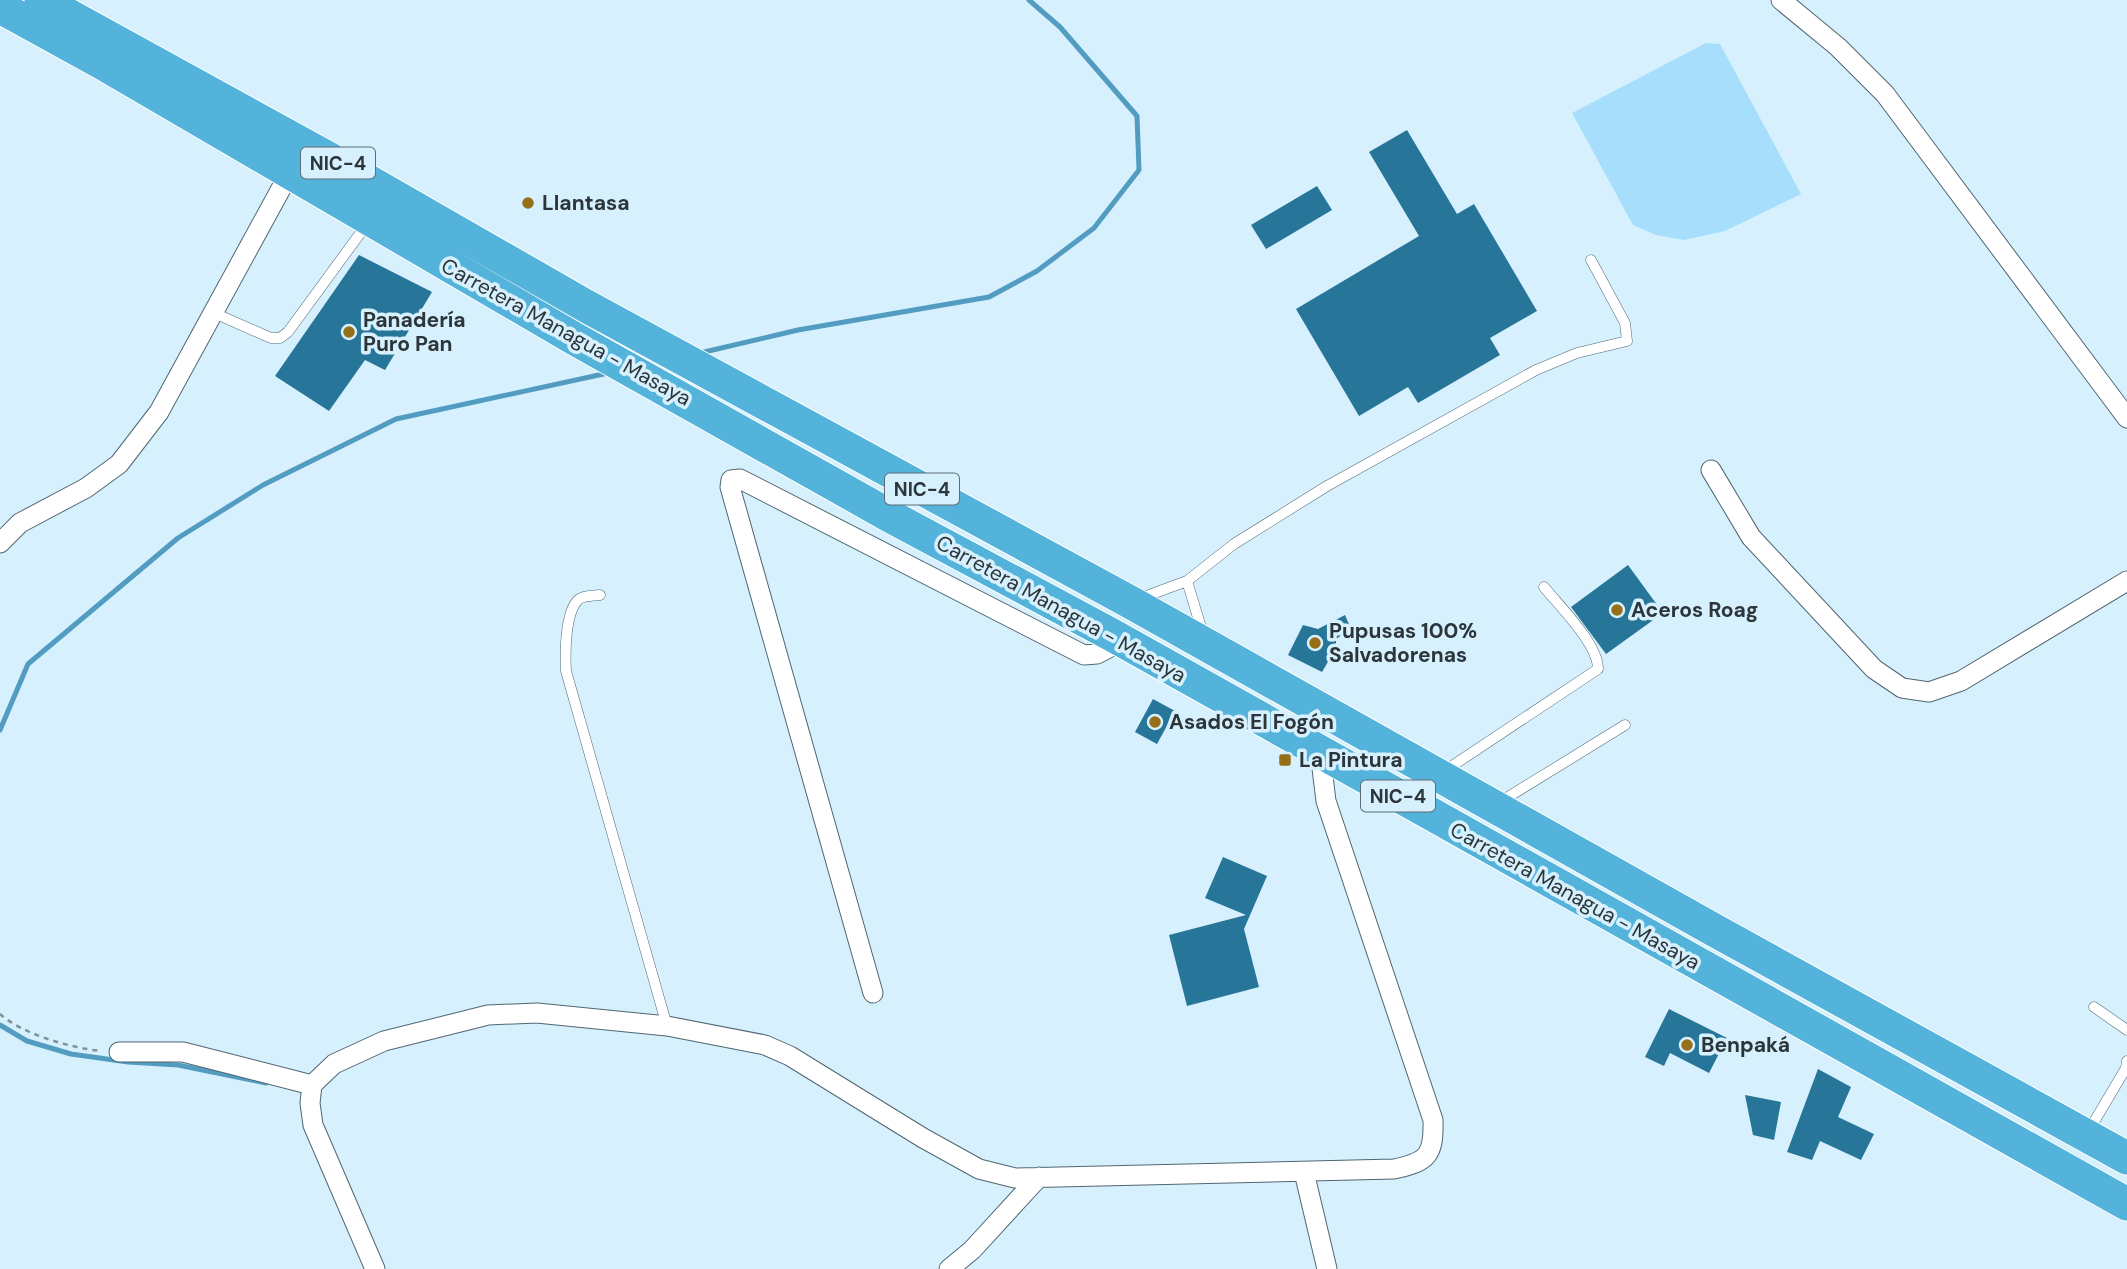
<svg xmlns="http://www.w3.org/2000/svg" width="2127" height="1269" viewBox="0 0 2127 1269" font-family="'DM Sans',sans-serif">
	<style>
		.green { fill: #a7defb }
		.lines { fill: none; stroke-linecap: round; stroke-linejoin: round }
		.stream { stroke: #529cc1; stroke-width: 5 }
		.building { fill: #277699 }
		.service-casing { stroke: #506671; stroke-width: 11 }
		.minor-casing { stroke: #506671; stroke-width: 21 }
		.trunk-casing { stroke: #fff; stroke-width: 35 }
		.path { stroke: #7f9199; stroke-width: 2.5; stroke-dasharray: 5 5; stroke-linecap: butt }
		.service { stroke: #fff; stroke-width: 10 }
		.minor { stroke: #fff; stroke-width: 19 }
		.trunk { stroke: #53b3da; stroke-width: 33 }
		.poi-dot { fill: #966f19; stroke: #d7f0fd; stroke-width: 2.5 }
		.labels { text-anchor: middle; stroke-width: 7; stroke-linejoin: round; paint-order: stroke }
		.shield { fill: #d7f0fd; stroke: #5f6d74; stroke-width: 2 }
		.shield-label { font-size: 19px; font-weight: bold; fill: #2b353a }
		.poi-label { font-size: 21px; font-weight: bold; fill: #2b353a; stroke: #d7f0fd; text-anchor: start }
		.street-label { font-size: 21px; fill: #2b353a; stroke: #d7f0fd }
	</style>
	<rect width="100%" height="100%" fill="#d7f0fd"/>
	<path class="green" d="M1706 43 1720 44 1801 194 1725 231 1684 240 1656 235 1633 225 1572 113Z"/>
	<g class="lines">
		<path class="stream" d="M700 353 798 330 989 297 1037 271 1094 228 1139 170 1137 116 1060 27 1029 0
			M0 730 28 664 178 538 263 485 396 419 608 373
			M0 1025 27 1041 71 1054 128 1062 178 1065 266 1083"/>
	</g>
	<path class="building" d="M1407 130 1457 214 1474 204 1537 311 1490 338 1500 355 1418 403 1408 387 1359 416 1296 309 1419 236 1369 152Z
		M1317 186 1332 210 1266 249 1251 225Z
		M359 255 432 292 385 370 365 360 329 411 275 376Z
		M1628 565 1663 613 1606 654 1571 607Z
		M1345 615 1351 629 1336 639V648L1322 672 1288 655 1303 625 1318 629Z
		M1153 699 1175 711 1157 744 1135 732Z
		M1223 857 1267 876 1244 929 1259 987 1187 1006 1169 935 1246 915 1205 898Z
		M1669 1009 1727 1038 1709 1073 1670 1053 1664 1066 1645 1057Z
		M1818 1069 1851 1087 1838 1117 1874 1134 1861 1160 1820 1141 1812 1160 1787 1152Z
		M1745 1095 1781 1102 1774 1140 1753 1135Z"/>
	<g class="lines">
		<g class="service-casing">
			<path id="service" d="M214 313 271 338H280L288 332 367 224
				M1187 581 1203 634
				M600 595C594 596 583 595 578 600 565 613 565 653 566 671L667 1026
				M1141 598 1187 581 1234 544 1327 486 1536 370 1577 353 1627 341 1625 323 1591 260
				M1443 772 1598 669C1598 644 1561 608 1544 587
				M1500 802 1625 725
				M2094 1007 2127 1030
				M2088 1132 2126 1068 2127 1061"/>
		</g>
		<g class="minor-casing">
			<path id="minor" d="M1781 0 1838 47 1885 94 2127 418
				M1711 470 1751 537 1874 669 1902 688 1929 692 1961 681 2127 581
				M0 543 20 523 86 488 119 464 159 412 289 174
				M873 993 730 487 731 480 740 479 1084 655 1097 654 1122 641
				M119 1052H183L312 1085
				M1304 1172 1327 1269
				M375 1269 313 1125 310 1103 312 1085 334 1064 384 1041 488 1015 537 1013 667 1026 765 1045 790 1056 923 1138 979 1169 1015 1178 1394 1169C1428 1162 1434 1155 1433 1120L1326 801 1320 752
				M949 1269 972 1250 1039 1177"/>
		</g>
		<g class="trunk-casing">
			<path id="trunk" d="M41 0 328 158 586 306 1130 602 1714 930 2127 1158
				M0 7 102 63 575 339 890 516 1112 635 2127 1204"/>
		</g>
		<path class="path" d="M0 1014C22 1034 71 1048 101 1051"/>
		<use href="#service" class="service"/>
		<use href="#minor" class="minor"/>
		<use href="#trunk" class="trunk"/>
	</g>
	<g class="poi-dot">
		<circle cx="528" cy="203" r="7"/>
		<circle cx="349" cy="332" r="7"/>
		<circle cx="1617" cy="610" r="7"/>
		<circle cx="1315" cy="643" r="7"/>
		<circle cx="1155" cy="722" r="7"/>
		<rect x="1278" y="753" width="14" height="14" rx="3.5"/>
		<circle cx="1687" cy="1045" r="7"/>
	</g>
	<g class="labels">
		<g class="shield">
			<rect x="301" y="147.5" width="74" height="31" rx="5"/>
			<rect x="885" y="473.5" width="74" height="31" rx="5"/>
			<rect x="1361" y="780.5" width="74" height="31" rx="5"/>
		</g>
		<g class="shield-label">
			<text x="338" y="170">NIC-4</text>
			<text x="922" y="496">NIC-4</text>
			<text x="1398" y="803">NIC-4</text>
		</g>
		<g class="poi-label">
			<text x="542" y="210">Llantasa</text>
			<text x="363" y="327">Panadería<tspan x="363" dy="24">Puro Pan</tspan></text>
			<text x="1631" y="617">Aceros Roag</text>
			<text x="1329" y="638">Pupusas 100%<tspan x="1329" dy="24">Salvadorenas</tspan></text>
			<text x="1169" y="729">Asados El Fogón</text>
			<text x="1299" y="767">La Pintura</text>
			<text x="1701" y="1052">Benpaká</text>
		</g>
		<g class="street-label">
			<text transform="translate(566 332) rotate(29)" y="7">Carretera Managua - Masaya</text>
			<text transform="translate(1061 609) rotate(29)" y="7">Carretera Managua - Masaya</text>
			<text transform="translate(1575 896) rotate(29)" y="7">Carretera Managua - Masaya</text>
		</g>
	</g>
</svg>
